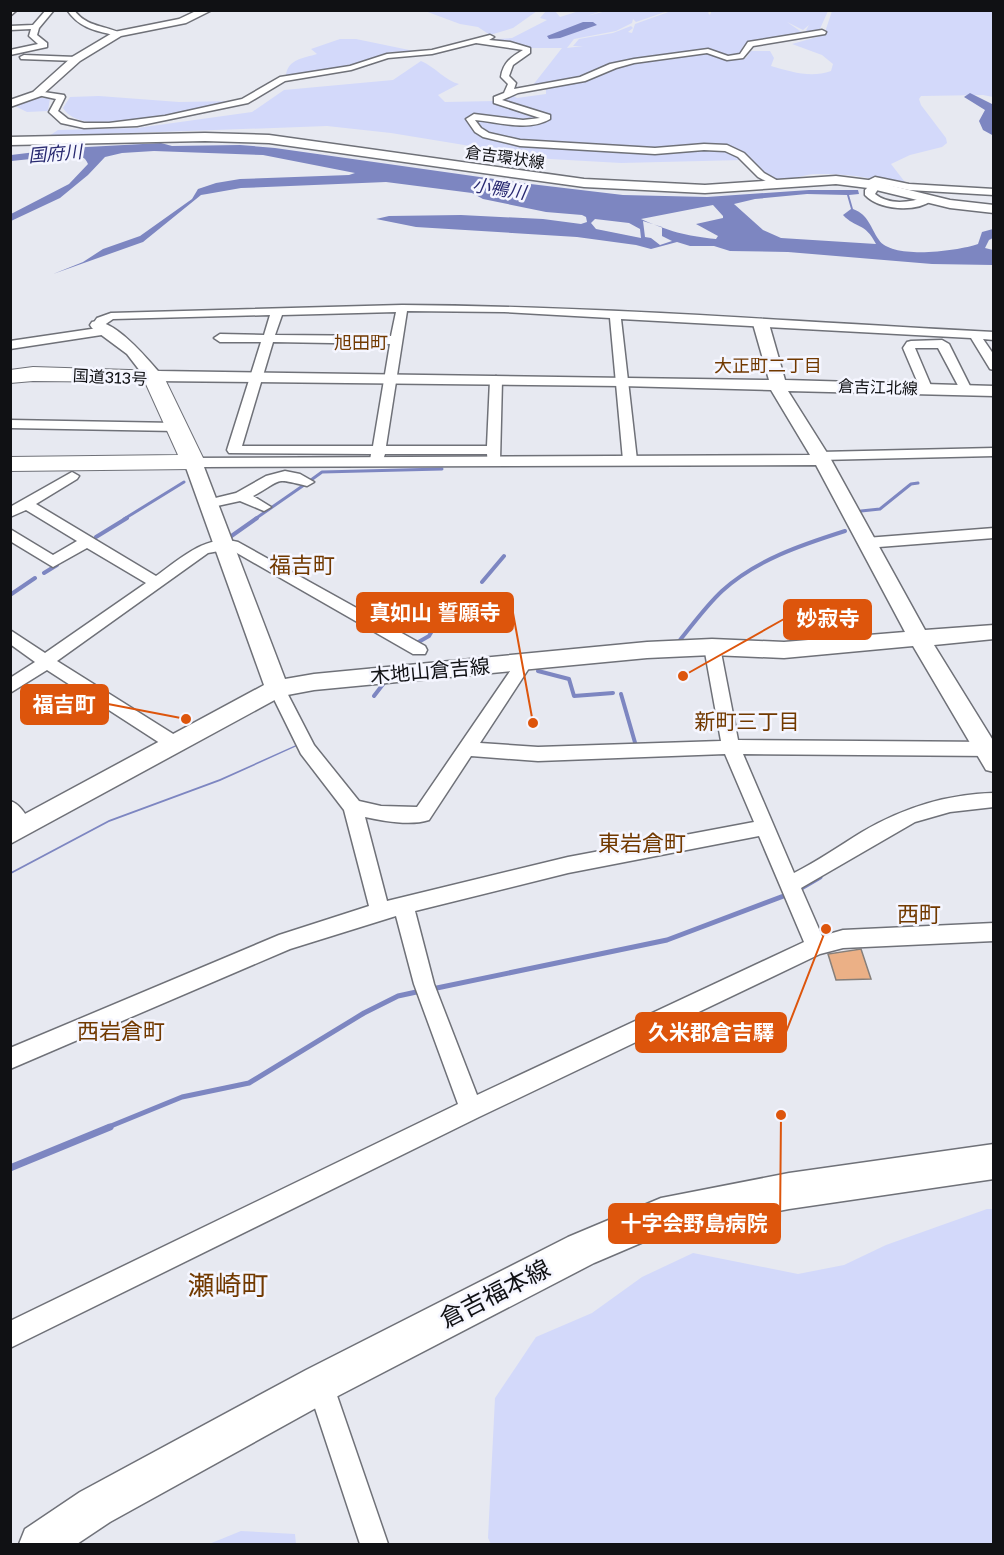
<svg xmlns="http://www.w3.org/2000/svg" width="1004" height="1555" viewBox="0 0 1004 1555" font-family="'Golos Text','Noto Sans JP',sans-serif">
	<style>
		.green { fill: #d3d9fa }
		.water { fill: #7d86c1; fill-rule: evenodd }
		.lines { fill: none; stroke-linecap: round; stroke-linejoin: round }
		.stream-far3 { stroke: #7d86c1; stroke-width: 3 }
		.stream-far2 { stroke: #7d86c1; stroke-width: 4 }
		.stream-far1 { stroke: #7d86c1; stroke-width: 5 }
		.stream { stroke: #7d86c1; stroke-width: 7 }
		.river { fill: #7d86c1; fill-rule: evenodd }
		.building { fill: #ebb086; stroke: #867f7a; stroke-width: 1.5 }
		.street-casing { stroke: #6f7178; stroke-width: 3 }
		.secondary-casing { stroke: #6f7178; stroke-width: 3 }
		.primary-casing { stroke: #6f7178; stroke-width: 3 }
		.highway-casing { stroke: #6f7178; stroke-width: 2 }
		.street { fill: #fff; fill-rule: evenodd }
		.secondary { fill: #fff; fill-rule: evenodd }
		.primary { fill: #fff; fill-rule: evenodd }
		.highway { fill: #fff; fill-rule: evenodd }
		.labels { text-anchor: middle; stroke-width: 5; stroke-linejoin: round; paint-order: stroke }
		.far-street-label { font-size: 16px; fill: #101114; stroke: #f5f6ff }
		.far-water-label { font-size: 18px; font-style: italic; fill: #292a71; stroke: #f5f6ff }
		.far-quarter-label { font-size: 18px; fill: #713900; stroke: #f5f6ff }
		.far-neighbourhood-label { font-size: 18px; fill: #713900; stroke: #f5f6ff }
		.street-label { font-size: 20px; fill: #101114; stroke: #f5f6ff }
		.neighbourhood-label { font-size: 21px; fill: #713900; stroke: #f5f6ff }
		.quarter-label { font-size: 22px; fill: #713900; stroke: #f5f6ff }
		.near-street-label { font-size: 24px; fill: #101114; stroke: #f5f6ff }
		.near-quarter-label { font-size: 27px; fill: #713900; stroke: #f5f6ff }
		.leader { fill: none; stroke: #dd550c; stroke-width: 2 }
		.callout-dot { fill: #dd550c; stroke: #f5f6ff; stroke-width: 2 }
		.callout { fill: #dd550c; stroke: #dd550c; stroke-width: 2 }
		.callout-label { font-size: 21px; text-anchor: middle; font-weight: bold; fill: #fff }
	</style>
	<rect width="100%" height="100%" fill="#e7e9f1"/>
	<path class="green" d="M712 10 828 11 819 31 810 34 805 32 809 25 803 30 787 22 806 35 749 44 743 46 740 55 726 56 711 51 643 59 590 76 529 87 533 85 562 48H532L484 40 512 38 547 20 540 18 546 11H555L560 17 579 11H602L587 16 606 11H668L636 22 633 19 632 23 616 31 574 39 567 48 583 46H573L579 39 613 33 631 26 633 28 628 32 632 33 635 24 671 11H710L708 13 710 15Z
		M425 11H537L513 28 490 35 478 27 460 24Z
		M832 11H993V97L983 95 921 96 919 99 921 105 946 138 947 143 942 147 910 155 891 164 908 186C879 179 847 173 817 174 804 174 790 181 777 181 756 180 750 152 730 147 705 142 681 149 657 150 625 150 593 146 561 144 537 143 491 143 473 125L475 131C507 150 552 147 588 149 611 151 634 153 657 153 687 152 716 140 742 160L621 163 550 159 391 133 327 126 49 136 58 130 137 128 252 112 284 90 393 80 421 61C435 67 446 81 459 84L438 95 445 102 496 101 508 93 517 98 546 94V88L598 77 615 67 646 61 667 60 704 52 727 59 746 58 751 51H770L774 58 771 66C791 72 811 78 831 71L833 64 822 55 792 44 824 35Z
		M340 39H356L414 51 390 52 347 67 286 75C288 59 304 58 317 54L311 49Z
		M99 96 179 102 236 101C201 109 84 143 63 108L70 97Z
		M36 98H50L48 111 27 112 15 106Z
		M987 1209H994L993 1544H491L488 1538 495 1398 536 1337 592 1313 642 1277 693 1253 798 1274 844 1265 886 1245Z
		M241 1531 295 1534 296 1544H209Z"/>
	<path class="water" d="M583 22H593L597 25 560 38 549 39 547 36Z
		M161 143 172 146 240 145 275 148 522 183 623 195 707 197 809 190H858L859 194 849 195 853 209C869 215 870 227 879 240 892 260 958 251 978 244L982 232 993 229V238L989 240 985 248 993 250V265L932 264 788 252 730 251 714 246H690L677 242 651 249 636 245 577 237 416 227 376 219 389 216 461 215 543 219 581 224 587 222 586 217 582 215 546 212 483 199 472 193 386 182 241 188 207 194 201 195 143 242 53 274 83 262 103 249 140 236 192 199 198 189 216 183 240 179 349 175 355 173 263 155 154 151 122 153 105 157 88 175 60 198 11 221V214L69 184 88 164C82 149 64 157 53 161 47 162 39 162 33 163L31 162 41 158 11 161V155L69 148ZM807 194 847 195 851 209 843 215C856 229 865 222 876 244L781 238 763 230 734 204 755 199ZM713 205 723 216V218L696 224 718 236 716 239C686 236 668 231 641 219ZM595 219 629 223 640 229 641 238 596 229 591 223ZM643 221 662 227V236L672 241 660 245 651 238 645 237Z
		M296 745 297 746 220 781 109 822 11 874V872L109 820 220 779Z"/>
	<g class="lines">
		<path class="stream-far3" d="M311 480 322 472 442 469
			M861 511 880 509 911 484 918 483
			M124 519 184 482
			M255 519 304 485"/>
		<path class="stream-far2" d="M96 537 127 518
			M230 537 257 518
			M44 573 57 565
			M482 582 504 556
			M10 595 35 578
			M680 640C694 623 706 606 722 591 756 560 801 545 845 531
			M415 644 429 636 436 624
			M538 671 569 679 574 696 613 693
			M621 694 636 746
			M374 696 387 679"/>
		<path class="stream-far1" d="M796 891 820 877
			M432 989 667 940 789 894
			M106 1128 182 1097 249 1083 364 1013 398 996 421 991"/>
		<path class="stream" d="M10 1168 110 1127"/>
		<path class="river" d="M970 93 994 105V136L983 130 979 121 985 110 964 97Z"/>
	</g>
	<path class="building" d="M861 949 871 979 836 980 828 954Z"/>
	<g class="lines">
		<g class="street-casing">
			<path id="street" d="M10 10H17L10 16Z
				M46 10H54L39 28 37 35 47 43V47L10 55V50L38 44 29 36 31 29 10 30V26L33 25Z
				M67 10H74C87 28 106 25 122 34L118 36C97 31 80 29 67 10Z
				M822 30 826 32 825 34 753 46 743 58 727 60 707 53 634 63 616 68 585 81 518 93 502 100 550 115V119C528 132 499 122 475 120L481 128 489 133 520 140 655 148 704 144 727 145 744 153 764 173 780 182V186L777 187 758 177 738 157 725 151 704 150 655 154 520 146 483 137 475 132 466 119 474 114 523 120 540 118 494 103V97L504 93 508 84 501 77C503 63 511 57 523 50L476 43 432 54 388 58 351 70 285 81 248 103 137 126 84 128 61 123 49 112 56 99 33 94 37 91 64 95 65 97 58 111 68 119 84 123H109L165 116 242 99 280 77 350 66 387 54 432 50 490 35 494 37 489 40 510 42 530 48V53L513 65 509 76 516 83 514 89 580 77 610 64 634 59 708 49 728 56 740 54 748 42Z
				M24 55 76 57 80 59 76 61 21 59 20 57Z
				M875 177 909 184 994 189V195L909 190 876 183 880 186 875 194C890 206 910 202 927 197L932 200C916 213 879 210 865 195V190L869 186 861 184Z
				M402 305C599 306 797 322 994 332V340L983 339 994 355V370L990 369 971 338 621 319 637 460 630 464 623 460 610 318 504 312 407 311 386 446H487L490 380 496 376 502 380 500 461 498 464H488L487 454H385L382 463 377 464 370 460 371 454 229 453 227 450 261 342H220L214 338 220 334 264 335 270 315 113 319 100 328H108V334L10 349V341L98 328 92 325 97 318 111 313ZM396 312 391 336 275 335 282 315ZM273 342 390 344 373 446H242Z
				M942 340 949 344 972 390 970 393H962L938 348H915L932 388 926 392 920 388 903 348 907 342 911 341Z
				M10 420 176 423 183 427 176 431 10 428Z
				M994 448V456L820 460 813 456 820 452Z
				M285 471 300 474 314 482 307 486C271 477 284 480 253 496L271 507 264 511 240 501 208 508 201 504 203 501 236 493 266 476Z
				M72 472 79 476 77 479 36 504 156 576C180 559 207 533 238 542L425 646 427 650 425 654H413L230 549 208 553 57 661 178 737 181 742 178 747 172 749 166 747 47 670 10 693V678L35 662 10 644V630L45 653 146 583 87 548 53 567 10 541V529L53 555 77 541 26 510 10 517V507Z
				M994 528V538L866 548 859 543 866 538Z
				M712 641 718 643 720 647 738 740 994 742V756L743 754 794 873C818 861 839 846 862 832 903 808 946 794 994 793V807L950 812 915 822 801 888 822 936 843 930 994 923V941L843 948 820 954 479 1117 10 1348V1321L458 1104 414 984 396 916 290 949 10 1069V1048L279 935 369 906 344 810 301 754 269 689 271 685 277 683 283 685 314 745 359 801 381 806 417 807 519 658H531L533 662 480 743 538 747 721 741 704 647 706 643ZM725 754 754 822 568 857 387 901 365 817C384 821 410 826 429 820L471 756 538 761ZM759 836 804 942 477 1095 434 984 415 911 568 873Z
				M10 801C21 804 28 818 32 827L30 832C9 840 10 815 10 801Z
				M320 1371 329 1375 333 1384 388 1544H360L307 1384 311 1375Z"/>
		</g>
		<g class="secondary-casing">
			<path id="secondary" d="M198 10H212L186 23 121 36 80 61 41 96 10 107V100L33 92 72 57 114 32 179 19Z
				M205 133 269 135 584 179 705 185 836 176 868 180 950 200 994 205V213L950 208 868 188 836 184 705 193 584 187 269 143 205 141 10 145V137Z
				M761 319 769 324 785 380 994 386V396L788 391 829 456 925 630 994 625V639L934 645 994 742V772L986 770 913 646 784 658 712 655 647 658 314 690 282 696 10 844V822L264 685 184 462 187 458 810 455 771 390 621 386 153 381 147 380 127 354 92 328 90 325 92 322C112 317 146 357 158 371L769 380 753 324ZM816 465 905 632 784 642 712 639 647 642 314 674 285 679 204 467Z"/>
		</g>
		<g class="primary-casing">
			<path id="primary" d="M994 1144V1179L789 1209 662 1234 594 1263 334 1398 110 1522 77 1544H19L25 1529 80 1492 306 1370 568 1237 661 1198 789 1173Z"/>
		</g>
		<g class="highway-casing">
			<path id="highway" d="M33 367 161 371 205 462 201 467 193 469 10 471V457L178 455 145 382 33 381 10 383V370Z"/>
		</g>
		<use href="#street" class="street"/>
		<use href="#secondary" class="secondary"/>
		<use href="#primary" class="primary"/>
		<use href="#highway" class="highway"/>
	</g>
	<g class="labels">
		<g class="far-street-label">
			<text transform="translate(505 157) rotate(8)" y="6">倉吉環状線</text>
			<text transform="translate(110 377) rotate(3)" y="6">国道313号</text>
			<text transform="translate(878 387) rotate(2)" y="6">倉吉江北線</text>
		</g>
		<g class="far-water-label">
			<text transform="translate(55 154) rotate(-5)" y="6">国府川</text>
			<text transform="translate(499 189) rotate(9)" y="6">小鴨川</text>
		</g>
		<g class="far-quarter-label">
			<text x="361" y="349">旭田町</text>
		</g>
		<g class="far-neighbourhood-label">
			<text x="768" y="372">大正町二丁目</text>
		</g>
		<g class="street-label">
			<text transform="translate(430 671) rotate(-5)" y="7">木地山倉吉線</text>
		</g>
		<g class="neighbourhood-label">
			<text x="747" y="729">新町三丁目</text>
		</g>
		<g class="quarter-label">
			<text x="302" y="573">福吉町</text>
			<text x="642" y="851">東岩倉町</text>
			<text x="919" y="922">西町</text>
			<text x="121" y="1039">西岩倉町</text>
		</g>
		<g class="near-street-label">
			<text transform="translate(495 1294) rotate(-27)" y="8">倉吉福本線</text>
		</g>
		<g class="near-quarter-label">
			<text x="228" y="1295">瀬崎町</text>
		</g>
	</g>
	<path class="leader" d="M533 723L513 613M683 676L784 619M186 719L108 704M826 929L786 1032M781 1115L780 1224"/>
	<g class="callout-dot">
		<circle cx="533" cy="723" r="6"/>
		<circle cx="683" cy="676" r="6"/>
		<circle cx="186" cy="719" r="6"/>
		<circle cx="826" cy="929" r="6"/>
		<circle cx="781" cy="1115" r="6"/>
	</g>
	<g class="callout">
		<rect x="357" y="593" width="156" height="39" rx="6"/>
		<rect x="784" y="600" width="87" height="39" rx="6"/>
		<rect x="21" y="685" width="87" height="39" rx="6"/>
		<rect x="636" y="1013" width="150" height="39" rx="6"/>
		<rect x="609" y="1204" width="171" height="39" rx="6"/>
	</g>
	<g class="callout-label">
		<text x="435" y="620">真如山 誓願寺</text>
		<text x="828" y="626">妙寂寺</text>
		<text x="64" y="712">福吉町</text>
		<text x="711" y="1040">久米郡倉吉驛</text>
		<text x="694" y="1231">十字会野島病院</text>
	</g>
	<rect width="1004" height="1555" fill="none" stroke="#101114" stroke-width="24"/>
</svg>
